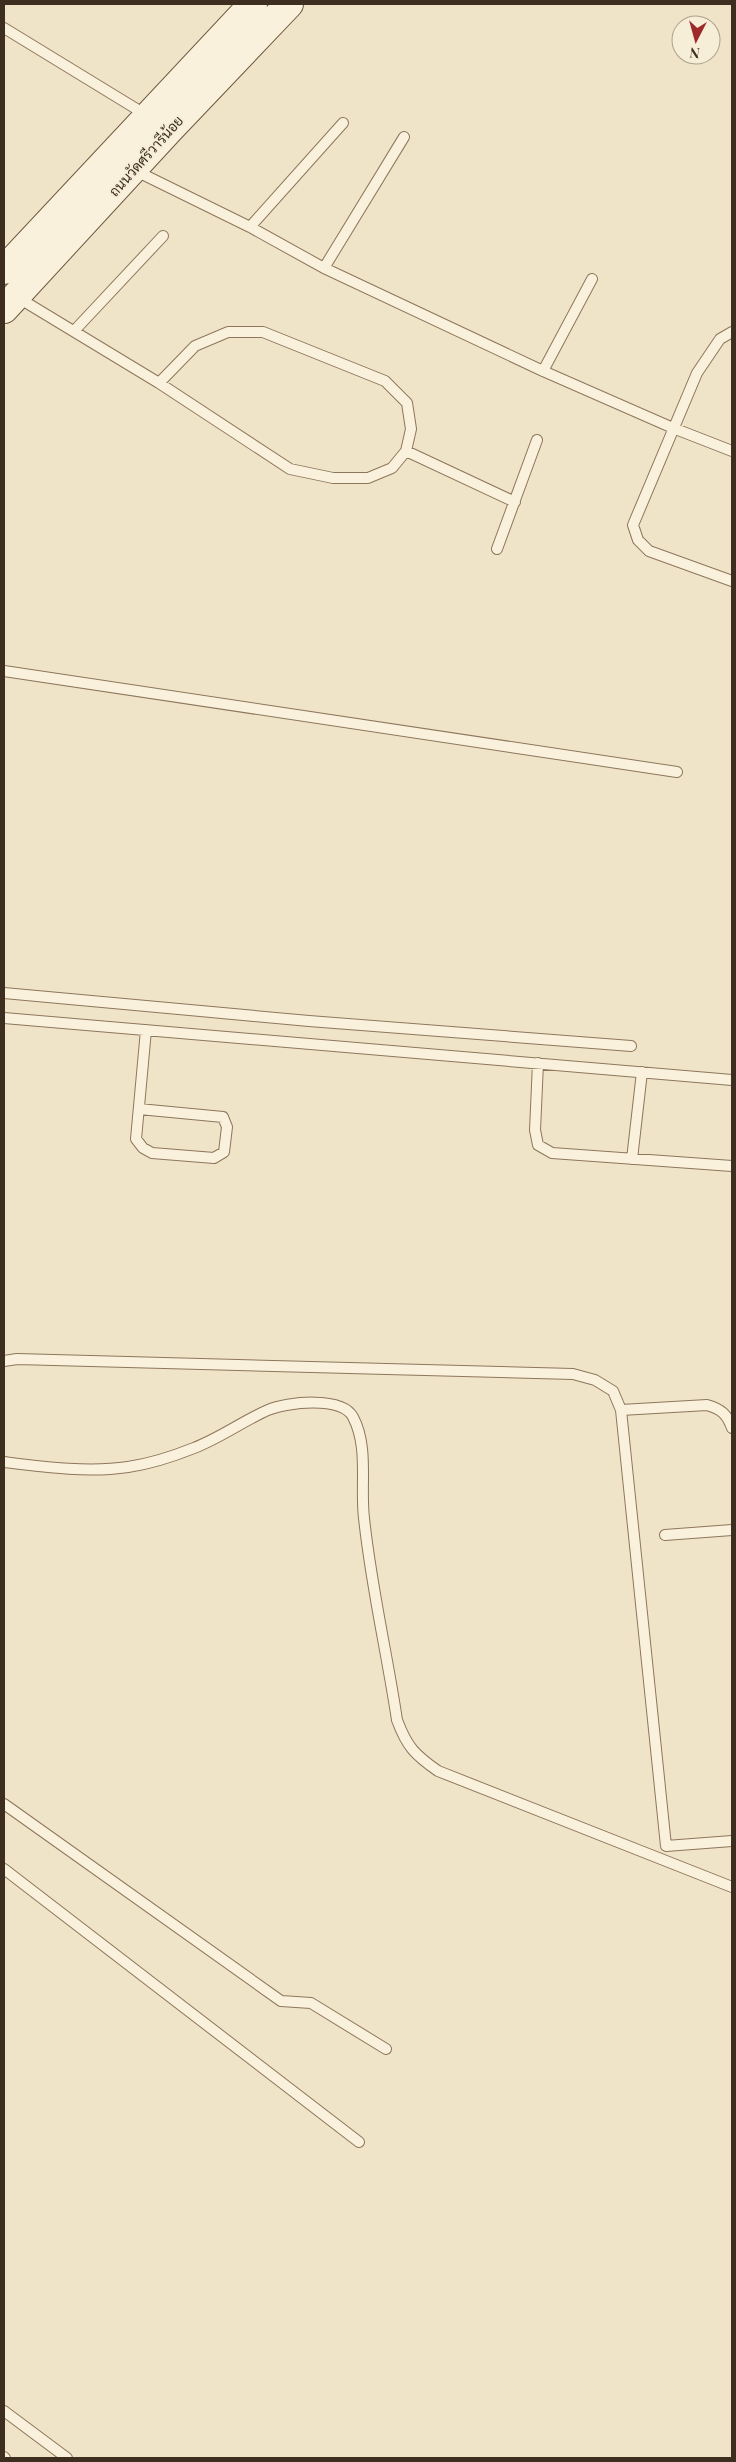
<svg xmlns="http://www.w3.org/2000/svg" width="736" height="2462" viewBox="0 0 736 2462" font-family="'Playfair Display',Sarabun,serif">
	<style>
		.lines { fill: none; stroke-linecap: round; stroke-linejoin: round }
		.lane-casing { stroke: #8d765c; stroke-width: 12 }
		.secondary-casing { stroke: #6f573f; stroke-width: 30 }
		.lane { stroke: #faf1dc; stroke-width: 10 }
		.secondary { stroke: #faf1dc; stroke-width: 28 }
		.labels { text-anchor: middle; stroke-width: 4.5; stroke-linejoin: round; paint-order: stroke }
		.street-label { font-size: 14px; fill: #3d2e20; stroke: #f7eed8 }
	</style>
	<rect width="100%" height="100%" fill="#f0e4c8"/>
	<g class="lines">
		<g class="lane-casing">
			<path id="lane" d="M4 28 148 116
				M134 170 250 227 324 268 543 371 673 428 732 451
				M250 227 343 123
				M324 268 404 137
				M17 297 159 383 290 469 333 478H368L392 468 406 451 411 429 407 403 385 381 263 332H228L195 346 159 383
				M74 331 163 236
				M732 332 720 339 697 373 633 525 638 540 649 551 732 581
				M543 371 592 279
				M406 451 515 502
				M497 549 537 440
				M4 671 677 772
				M4 993 309 1021 631 1046
				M4 1018 732 1080
				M538 1063 535 1130 538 1145 552 1153 732 1166
				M139 1109 223 1117 227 1127 224 1152 214 1158 152 1153 143 1148 136 1139 146 1030
				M632 1159 642 1072
				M4 1361 17 1359 573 1374 595 1380 613 1391 621 1410 666 1846 732 1841
				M621 1410 707 1405C721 1409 727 1414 732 1428
				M4 1462C44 1467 88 1473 128 1467 149 1464 174 1456 194 1448 220 1438 243 1421 268 1410 287 1402 342 1396 353 1417 369 1447 360 1486 364 1518 371 1586 387 1653 397 1720 407 1747 415 1755 438 1771L732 1887
				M665 1535 732 1530
				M4 1804 281 2001 311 2003 386 2049
				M4 1869 359 2142
				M4 2411 67 2458
				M4 2457 5 2458"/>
		</g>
		<g class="secondary-casing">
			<path id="secondary" d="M4 270 253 4
				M4 309 169 130 289 4"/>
		</g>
		<use href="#lane" class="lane"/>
		<use href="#secondary" class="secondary"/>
	</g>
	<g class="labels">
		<g class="street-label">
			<text transform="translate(146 156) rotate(-48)" y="5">ถนนวัดศรีวารีน้อย</text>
		</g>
	</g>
	<rect width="736" height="2462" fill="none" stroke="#3d2e20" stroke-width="10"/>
	<g transform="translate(696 40) rotate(186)"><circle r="24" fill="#f7eed8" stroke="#ada18e"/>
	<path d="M0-4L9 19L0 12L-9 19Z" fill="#9e2a2b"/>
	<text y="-8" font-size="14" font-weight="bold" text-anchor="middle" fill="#3d2e20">N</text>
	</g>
</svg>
